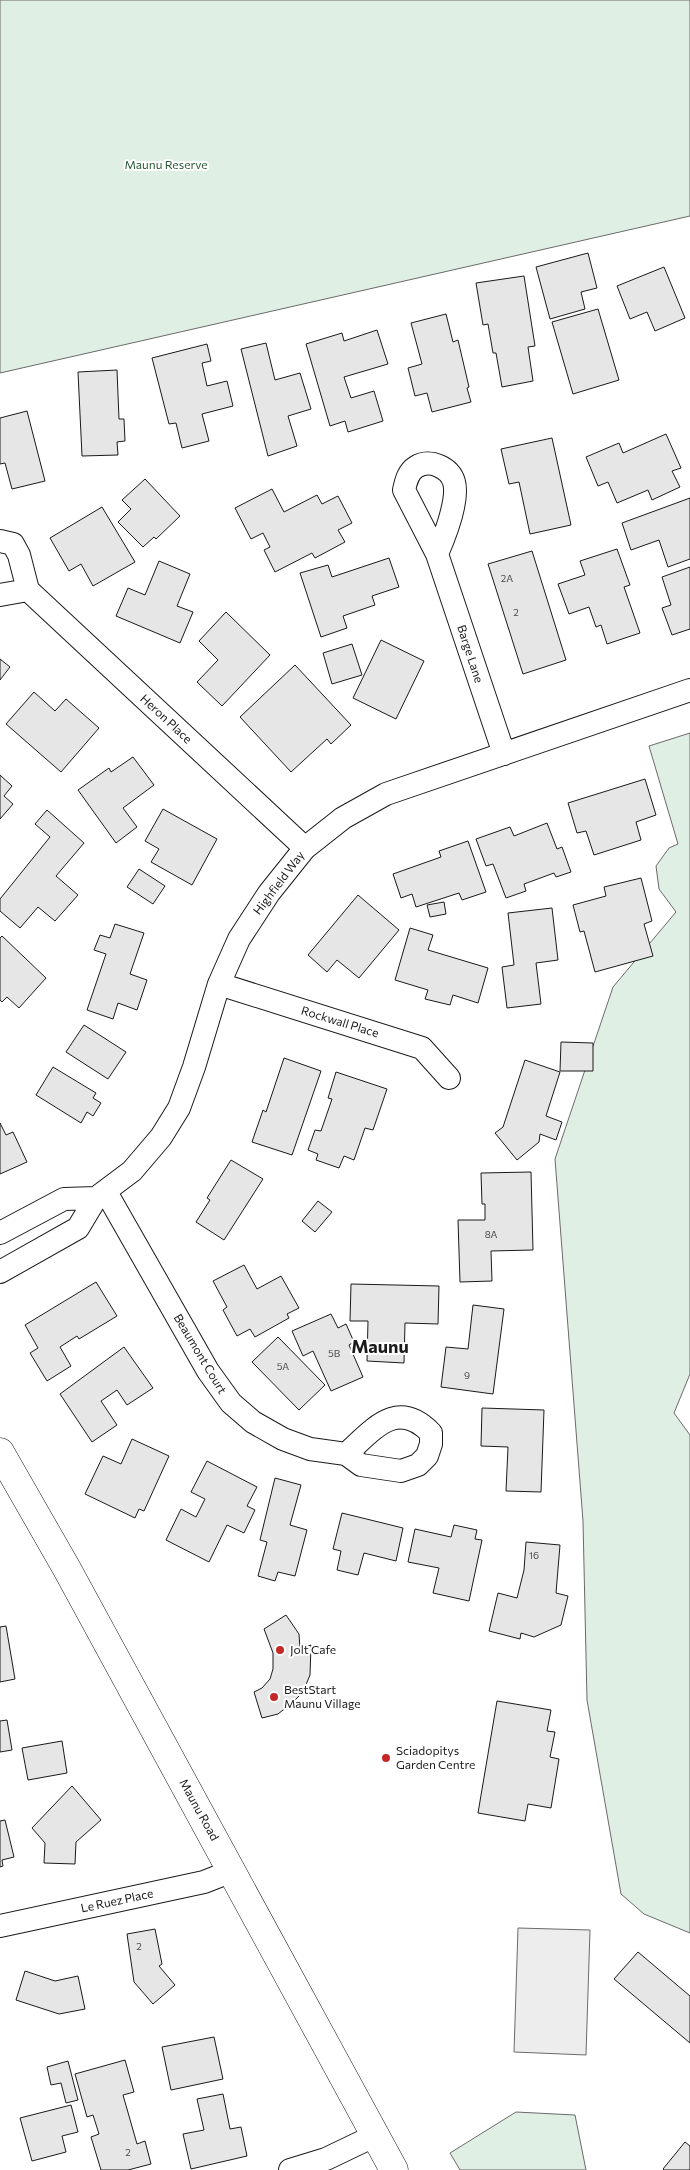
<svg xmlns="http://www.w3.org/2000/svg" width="690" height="2170" viewBox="0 0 690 2170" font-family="Commissioner,sans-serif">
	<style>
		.green { fill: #e0efe3; stroke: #6a6a6a }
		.parking { fill: #ededed; stroke: #6a6a6a }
		.building { fill: #e6e6e6; stroke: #1a1a1a }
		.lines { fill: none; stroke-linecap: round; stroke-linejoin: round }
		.street-casing { stroke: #1a1a1a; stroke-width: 24 }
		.primary-casing { stroke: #1a1a1a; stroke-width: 29 }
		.street { stroke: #fff; stroke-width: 22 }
		.primary { stroke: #fff; stroke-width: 28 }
		.poi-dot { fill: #c62828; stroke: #fff; stroke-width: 2 }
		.labels { text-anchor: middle; stroke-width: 4; stroke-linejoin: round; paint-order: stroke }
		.number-label { font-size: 10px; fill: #4d4d4d }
		.park-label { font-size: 12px; fill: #2b5a34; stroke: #fff }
		.street-label { font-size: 12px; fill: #1a1a1a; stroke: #fff }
		.poi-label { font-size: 12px; fill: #1a1a1a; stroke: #fff; text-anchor: start }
		.district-label { font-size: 18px; font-weight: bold; fill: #1a1a1a; stroke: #fff }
	</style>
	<rect width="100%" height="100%" fill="#fff"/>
	<path class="green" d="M0 0H690V216L0 373Z
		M690 733V1374L674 1413 690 1435V1933L644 1914 621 1894 587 1700 583 1521 555 1159 613 987 676 912 659 889 656 866 669 848 678 844 649 746Z
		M516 2112 575 2115 586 2170H460L450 2153Z"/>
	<path class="parking" d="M518 1928 590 1930 586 2055 514 2052Z"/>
	<path class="building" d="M588 253 597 288 581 292 585 309 550 319 536 267Z
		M664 267 685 318 655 331 647 312 630 319 617 286Z
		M524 276 535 346 528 347 533 381 502 387 496 353H493L488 324 483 325 476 283Z
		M598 309 619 380 573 394 552 322Z
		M446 314 453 342 458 340 469 387 467 388 471 402 432 412 427 393 415 396 408 368 422 364 411 323Z
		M377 330 388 364 344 377 351 398 374 391 383 421 348 432 345 421 330 426 306 344 342 333 344 341Z
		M266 343 275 380 300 373 311 409 288 416 297 446 268 456 241 349Z
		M207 344 211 361 202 363 207 386 227 381 233 406 202 414 209 441 182 448 176 423 169 424 152 358Z
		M117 370 119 419H124L125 441 117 442 118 455 82 456 78 372Z
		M27 411 45 481 12 489 5 463 0 464V418Z
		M666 434 681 468 672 471 680 487 652 500 648 490 617 503 608 482 598 486 586 457 619 443 623 453Z
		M552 438 571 525 530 534 519 482 509 484 501 449Z
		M145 479 180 516 156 539 154 537 143 547 118 522 131 509 122 500Z
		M272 489 284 512 317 495 322 504 338 496 352 523 338 530 345 542 315 558 312 553 275 572 264 550 270 547 263 533 251 539 235 508Z
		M690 498V559L668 567 659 540 631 550 622 523Z
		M102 507 135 562 93 586 81 564 69 571 50 538Z
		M617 549 630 585 624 587 640 633 607 644 601 625 596 627 589 607 569 614 558 584 585 575 580 561Z
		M532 551 566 660 523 674 488 564Z
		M389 558 399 587 372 596 375 605 343 616 347 628 321 637 300 573 328 565 332 577Z
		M159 561 190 574 177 606 193 612 180 643 116 616 128 588 145 595Z
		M690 567V629L672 635 662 608 671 605 662 577Z
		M226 612 270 655 222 706 197 682 218 660 199 641Z
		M381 640 424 661 396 719 353 698Z
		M352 644 362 675 332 684 323 653Z
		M0 659 10 667 0 680Z
		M295 665 351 725 331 744 327 739 291 772 240 717Z
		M34 692 55 711 66 699 99 728 61 772 6 724Z
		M133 757 154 785 123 808 137 827 116 843 78 790 109 768 111 772Z
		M0 775 12 786 4 796 13 804 0 819Z
		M645 779 656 815 636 822 641 840 594 855 586 831 577 833 568 803Z
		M163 809 217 839 192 885 151 862 159 849 145 841Z
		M47 810 84 843 56 876 78 895 55 921 38 907 20 928 0 911V899L50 837 35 824Z
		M547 823 557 849 562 847 571 872 556 877 554 873 524 884 526 891 506 898 493 864 486 866 476 839 510 827 514 836Z
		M468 841 486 892 462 900 459 893 416 907 412 894 401 898 393 874 441 857 439 851Z
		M139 869 165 886 153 904 127 887Z
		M641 878 652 921 644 924 653 956 595 972 584 931 580 932 573 905 606 896 604 887Z
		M358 895 399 930 359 978 337 960 327 972 308 955Z
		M444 902 446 914 430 917 427 905Z
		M552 908 558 960 536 963 541 1004 507 1008 502 967 514 965 508 913Z
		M115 924 144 933 130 974 147 980 137 1010 118 1003 113 1019 87 1010 106 954 94 950 100 935 110 938Z
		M410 928 433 935 428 950 488 968 478 1003 453 995 450 1005 425 999 428 990 395 980Z
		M2 936 46 978 19 1008 7 997 2 1002 0 1000V938Z
		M84 1025 126 1052 108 1079 66 1052Z
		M561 1042 593 1043V1071H560Z
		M284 1058 321 1071 292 1155 252 1142 263 1110 266 1112Z
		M525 1060 560 1072 546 1116 562 1122 556 1140 540 1134 539 1142 517 1160 495 1133 503 1127Z
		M53 1067 96 1093 93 1098 101 1103 93 1116 87 1112 81 1123 36 1095Z
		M336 1072 387 1089 373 1130 365 1128 354 1160 344 1156 339 1168 316 1160 318 1154 308 1150 315 1130 321 1131 332 1099 328 1098Z
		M0 1123 6 1135 13 1132 27 1162 0 1174Z
		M231 1160 263 1179 224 1240 196 1222 210 1200 207 1198Z
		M531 1172 533 1250 491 1251 492 1281 460 1282 458 1220H485V1204H482L481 1173Z
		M318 1201 332 1212 315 1232 302 1221Z
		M244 1265 257 1289 281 1276 299 1308 287 1314 289 1318 255 1337 250 1329 237 1336 223 1310 227 1307 213 1281Z
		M96 1282 117 1316 79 1339 77 1336 60 1347 71 1366 47 1381 30 1353 38 1348 25 1325Z
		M351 1284 439 1286 438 1324 405 1323 404 1363 367 1361 368 1321H350Z
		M473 1305 504 1309 493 1394 441 1387 446 1347 468 1349Z
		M331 1314 338 1328 346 1324 354 1342 349 1345 363 1377 331 1391 313 1351 303 1356 292 1331Z
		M278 1337 325 1385 299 1410 252 1362Z
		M124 1347 153 1388 127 1405 117 1390 101 1401 117 1425 92 1442 60 1394Z
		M482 1408 544 1410 541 1492 506 1491 508 1447 481 1446Z
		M132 1439 169 1456 144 1511 139 1509 135 1518 85 1494 103 1456 121 1464Z
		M207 1461 257 1487 247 1506 255 1510 244 1533 227 1525 209 1562 166 1540 181 1509 196 1517 205 1499 191 1492Z
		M275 1478 301 1485 290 1525 307 1530 295 1576 278 1572 275 1581 258 1576 267 1542 260 1540Z
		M342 1513 403 1528 396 1561 364 1553 358 1575 337 1570 341 1551 333 1549Z
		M454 1525 477 1530 475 1539 482 1540 469 1601 433 1593 439 1568 408 1562 415 1529 451 1537Z
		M526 1542 560 1545 556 1593 568 1596 561 1625 534 1637 521 1633 520 1639 489 1631 498 1593 517 1598 524 1570Z
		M286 1615 299 1634 300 1649 311 1645 310 1675 303 1692 292 1703 278 1714 262 1718 254 1692 262 1688 270 1679 273 1669V1653L264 1629Z
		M6 1626 15 1679 0 1682V1627Z
		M497 1701 551 1710 547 1731 555 1732 550 1757 559 1759 551 1808 528 1804 525 1821 478 1813Z
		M7 1720 12 1750 0 1752V1721Z
		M62 1741 67 1773 28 1780 22 1748Z
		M72 1786 101 1820 76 1842 75 1864 44 1863 45 1843 32 1828Z
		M5 1820 14 1857 2 1860 3 1866 0 1867V1821Z
		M155 1929 162 1964 159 1966 175 1985 153 2004 134 1982 127 1934Z
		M638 1952 690 1996V2043L614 1979Z
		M25 1971 55 1981 78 1976 85 2009 59 2014 16 2000Z
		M214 2037 223 2079 171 2090 162 2047Z
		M125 2060 134 2092 123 2095 137 2144 145 2141 151 2164 128 2170H101L91 2137 99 2134 93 2115 87 2117 75 2074Z
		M68 2061 78 2100 66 2103 61 2083 51 2085 47 2067Z
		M223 2094 230 2129 241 2127 247 2156 191 2169 183 2134 204 2130 197 2099Z
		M71 2105 78 2132 62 2136 66 2152 32 2161 20 2118Z
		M685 2142 690 2146V2170H664L663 2169Z"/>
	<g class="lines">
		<g class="street-casing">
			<path id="street" d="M0 541 13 544 19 555 28 590 305 848
				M437 554 404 490C406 481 408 472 416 467 430 458 450 468 454 482 459 500 444 538 437 554L504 754
				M0 595 28 590
				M219 984 422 1048 449 1078
				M106 1192 208 1371 231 1403 253 1422 283 1439 310 1449 346 1454 361 1465 401 1471 418 1465 427 1456 431 1444V1433C397 1398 374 1429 346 1454
				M0 1233 64 1199 96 1198
				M0 1272 78 1228 96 1198 132 1171 161 1137 179 1108 194 1067 219 984 239 939 269 893 305 848 343 818 386 794 690 690
				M0 1926 204 1882 232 1871
				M290 2170 326 2159 374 2136"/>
		</g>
		<g class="primary-casing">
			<path id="primary" d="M0 1452 67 1569 394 2170"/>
		</g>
		<use href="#street" class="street"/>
		<use href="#primary" class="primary"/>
	</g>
	<g class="poi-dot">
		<circle cx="280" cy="1650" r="5"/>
		<circle cx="274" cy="1697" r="5"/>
		<circle cx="386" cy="1758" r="5"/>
	</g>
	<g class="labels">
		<g class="number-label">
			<text x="507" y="582">2A</text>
			<text x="516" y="616">2</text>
			<text x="491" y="1238">8A</text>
			<text x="334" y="1357">5B</text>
			<text x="283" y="1370">5A</text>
			<text x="467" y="1379">9</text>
			<text x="534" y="1559">16</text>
			<text x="139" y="1950">2</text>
			<text x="128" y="2156">2</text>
		</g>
		<g class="park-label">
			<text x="166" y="169">Maunu Reserve</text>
		</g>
		<g class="street-label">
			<text transform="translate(470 654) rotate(72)" y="4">Barge Lane</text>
			<text transform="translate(166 719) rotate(43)" y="4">Heron Place</text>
			<text transform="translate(279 883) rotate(-53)" y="4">Highfield Way</text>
			<text transform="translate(340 1022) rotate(17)" y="4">Rockwall Place</text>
			<text transform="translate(200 1354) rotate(59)" y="4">Beaumont Court</text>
			<text transform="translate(199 1810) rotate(61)" y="4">Maunu Road</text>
			<text transform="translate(117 1901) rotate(-12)" y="4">Le Ruez Place</text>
		</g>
		<g class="poi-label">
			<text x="290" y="1654">Jolt Cafe</text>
			<text x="284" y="1694">BestStart<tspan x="284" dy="14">Maunu Village</tspan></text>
			<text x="396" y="1755">Sciadopitys<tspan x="396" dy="14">Garden Centre</tspan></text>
		</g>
		<g class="district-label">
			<text x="380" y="1353">Maunu</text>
		</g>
	</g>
</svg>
